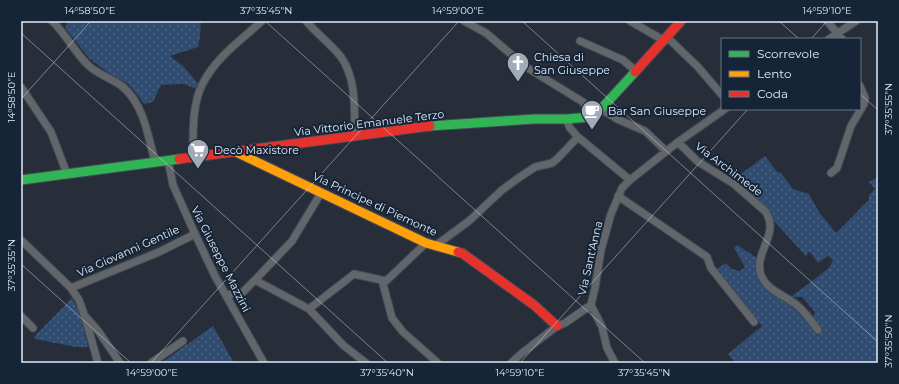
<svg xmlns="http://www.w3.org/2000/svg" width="899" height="384" viewBox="0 0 899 384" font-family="Montserrat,sans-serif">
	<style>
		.grass { fill: url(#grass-dots) }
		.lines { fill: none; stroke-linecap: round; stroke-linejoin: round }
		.street-casing { stroke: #434952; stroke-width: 9 }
		.fast-casing { stroke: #434952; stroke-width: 11 }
		.slow-casing { stroke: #434952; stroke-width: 11 }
		.jam-casing { stroke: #434952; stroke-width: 11 }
		.street { stroke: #62666a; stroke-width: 7 }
		.fast { stroke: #30b455; stroke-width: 9 }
		.slow { stroke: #ff9f0a; stroke-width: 9 }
		.jam { stroke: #e5322d; stroke-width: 9 }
		.ticks { fill: none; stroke: #e2ecf9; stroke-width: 1; stroke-opacity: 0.45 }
		.labels { text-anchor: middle; stroke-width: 4; stroke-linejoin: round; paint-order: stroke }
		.poi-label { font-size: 11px; fill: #e2ecf9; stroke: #152436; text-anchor: start }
		.street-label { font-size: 11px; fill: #e2ecf9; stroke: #152436 }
		.neatline { fill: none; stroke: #e2ecf9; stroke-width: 1.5 }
		.ticks-label { font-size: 10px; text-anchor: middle; fill: #e2ecf9 }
	</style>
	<defs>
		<pattern id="grass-dots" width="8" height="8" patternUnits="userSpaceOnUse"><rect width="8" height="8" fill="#304c70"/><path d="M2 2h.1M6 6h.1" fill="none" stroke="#4e6685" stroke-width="1.8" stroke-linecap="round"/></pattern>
	</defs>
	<rect width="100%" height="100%" fill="#272e39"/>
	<path class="grass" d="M68 21H201L200 37 198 47 170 56 184 67 199 85 197 89 184 84 161 85 153 102 144 104 136 93 128 84 107 72 90 59 65 28Z
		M765 156 778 173 780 172 793 189 809 194 819 212 836 233 857 212 860 208 869 200V195L875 189 869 182 878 177V363H735L728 354 762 326 715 270 726 263 732 269 740 271 745 267 734 248 737 245 757 258C755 294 776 290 796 309 805 316 811 327 818 336L821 328 813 317 815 312 802 297H791L829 268 833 260 828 256 818 263 811 253 808 252 806 256 773 220 769 210 753 195 733 180Z
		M72 298 80 314 88 347H76L35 339 34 337Z
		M213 326 234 363H161Z"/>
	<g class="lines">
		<g class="street-casing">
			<path id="street" d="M52 21C66 34 75 53 89 66 99 75 113 79 123 87 144 105 148 136 155 162
				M306 21C317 34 331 44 341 57 357 80 354 109 355 136
				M464 21 486 33 526 67 583 102 589 111 591 117
				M630 21 663 40H670L698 67 722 95
				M827 21 842 39
				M829 39 856 21
				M580 41 623 60 636 71
				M21 87 51 132 67 174
				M601 109 617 119 645 131 666 151
				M566 119 570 128 578 137 630 180
				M678 142 697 161 734 184 765 211C781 234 753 252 761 275 767 291 787 296 798 306 806 313 812 322 818 330
				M193 157C193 135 192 105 202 85 215 58 241 40 262 21
				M168 160 173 185 195 234 215 276 264 363
				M831 173 837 168 851 126 864 104 865 98 860 86
				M618 196 707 257 711 268 754 322
				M21 240 71 288 79 300 85 317 98 363
				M435 246 469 221 502 190 517 179 535 167 552 163 557 159 578 137
				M255 280 309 309 343 345 366 363
				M382 280 392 318 403 332 438 363
				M71 288 159 252 195 234
				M226 295 243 292 255 280 292 241 321 193
				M591 305 602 327 607 348 615 363
				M309 309 354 274 386 281 426 243
				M21 316 33 328
				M86 317 99 332 120 363
				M151 363 183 341
				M511 363 522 353 557 326 565 323 591 305 595 288 601 250 611 214 622 188 630 180 678 142 725 109"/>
		</g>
		<g class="fast-casing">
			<path id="fast" d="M430 126 534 119H566L591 117 601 109 635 72
				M21 180 179 159"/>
		</g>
		<g class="slow-casing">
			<path id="slow" d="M236 152 426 243 458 252"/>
		</g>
		<g class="jam-casing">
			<path id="jam" d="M635 72 681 21
				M179 159 430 126
				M458 252 462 253 534 305 557 326"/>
		</g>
		<use href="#street" class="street"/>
		<use href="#fast" class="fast"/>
		<use href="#slow" class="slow"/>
		<use href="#jam" class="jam"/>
	</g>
	<path class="ticks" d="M265 21 645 363M522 21 878 342M779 21 799 39M21 33 388 363M811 39 827 21M860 94 878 110M21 99 91 21M21 264 131 363M151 363 459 21M520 363 748 109"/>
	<defs>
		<g id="church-pin" transform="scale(1.15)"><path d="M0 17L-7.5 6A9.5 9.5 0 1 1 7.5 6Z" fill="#a1aab6" stroke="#152436"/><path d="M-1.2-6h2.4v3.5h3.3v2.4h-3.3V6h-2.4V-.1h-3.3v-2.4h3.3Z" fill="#fff"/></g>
		<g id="cafe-pin" transform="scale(1.15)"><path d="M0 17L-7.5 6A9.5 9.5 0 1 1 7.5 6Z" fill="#a1aab6" stroke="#152436"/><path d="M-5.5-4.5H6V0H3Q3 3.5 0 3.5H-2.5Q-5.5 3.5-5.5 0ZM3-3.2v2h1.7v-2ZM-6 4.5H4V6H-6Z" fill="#fff"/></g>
		<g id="supermarket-pin" transform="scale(1.15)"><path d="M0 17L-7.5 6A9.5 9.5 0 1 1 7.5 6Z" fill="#a1aab6" stroke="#152436"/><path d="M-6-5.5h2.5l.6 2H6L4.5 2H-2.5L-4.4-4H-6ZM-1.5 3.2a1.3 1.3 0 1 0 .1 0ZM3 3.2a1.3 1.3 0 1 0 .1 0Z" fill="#fff"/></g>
	</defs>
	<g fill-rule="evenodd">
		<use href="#church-pin" x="518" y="63"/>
		<use href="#cafe-pin" x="592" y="111"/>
		<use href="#supermarket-pin" x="198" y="150"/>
	</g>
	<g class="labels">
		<g class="poi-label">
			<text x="534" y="61">Chiesa di<tspan x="534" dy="13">San Giuseppe</tspan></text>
			<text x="608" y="115">Bar San Giuseppe</text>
			<text x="214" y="154">Decò Maxistore</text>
		</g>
		<g class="street-label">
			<text transform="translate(369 123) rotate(-7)" y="4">Via Vittorio Emanuele Terzo</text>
			<text transform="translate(729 169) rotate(37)" y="4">Via Archimede</text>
			<text transform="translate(375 204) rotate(25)" y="4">Via Principe di Piemonte</text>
			<text transform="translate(128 251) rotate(-24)" y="4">Via Giovanni Gentile</text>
			<text transform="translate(590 258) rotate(-77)" y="4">Via Sant'Anna</text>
			<text transform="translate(221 259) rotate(63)" y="4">Via Giuseppe Mazzini</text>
		</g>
	</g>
	<rect width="899" height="384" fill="none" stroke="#152436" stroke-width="44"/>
	<rect x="721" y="38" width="140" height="72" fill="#152436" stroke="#677484"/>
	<rect x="729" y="51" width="20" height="6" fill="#30b455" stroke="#677484"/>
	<text x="757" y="58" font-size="12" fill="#e2ecf9">Scorrevole</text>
	<rect x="729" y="71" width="20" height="6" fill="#ff9f0a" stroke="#677484"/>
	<text x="757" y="78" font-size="12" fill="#e2ecf9">Lento</text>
	<rect x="729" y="91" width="20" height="6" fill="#e5322d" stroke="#677484"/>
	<text x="757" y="98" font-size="12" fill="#e2ecf9">Coda</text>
	<rect x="22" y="22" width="855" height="340" class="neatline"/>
	<g class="ticks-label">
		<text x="90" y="14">14°58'50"E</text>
		<text x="266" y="14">37°35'45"N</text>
		<text x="458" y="14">14°59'00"E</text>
		<text x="827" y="14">14°59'10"E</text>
		<text transform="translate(11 97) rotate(-90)" y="4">14°58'50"E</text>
		<text transform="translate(888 109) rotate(-90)" y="4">37°35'55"N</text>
		<text transform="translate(11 265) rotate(-90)" y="4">37°35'35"N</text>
		<text transform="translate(888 341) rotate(-90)" y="4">37°35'50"N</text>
		<text x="152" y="376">14°59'00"E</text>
		<text x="387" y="376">37°35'40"N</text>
		<text x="520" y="376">14°59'10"E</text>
		<text x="644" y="376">37°35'45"N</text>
	</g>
</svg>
